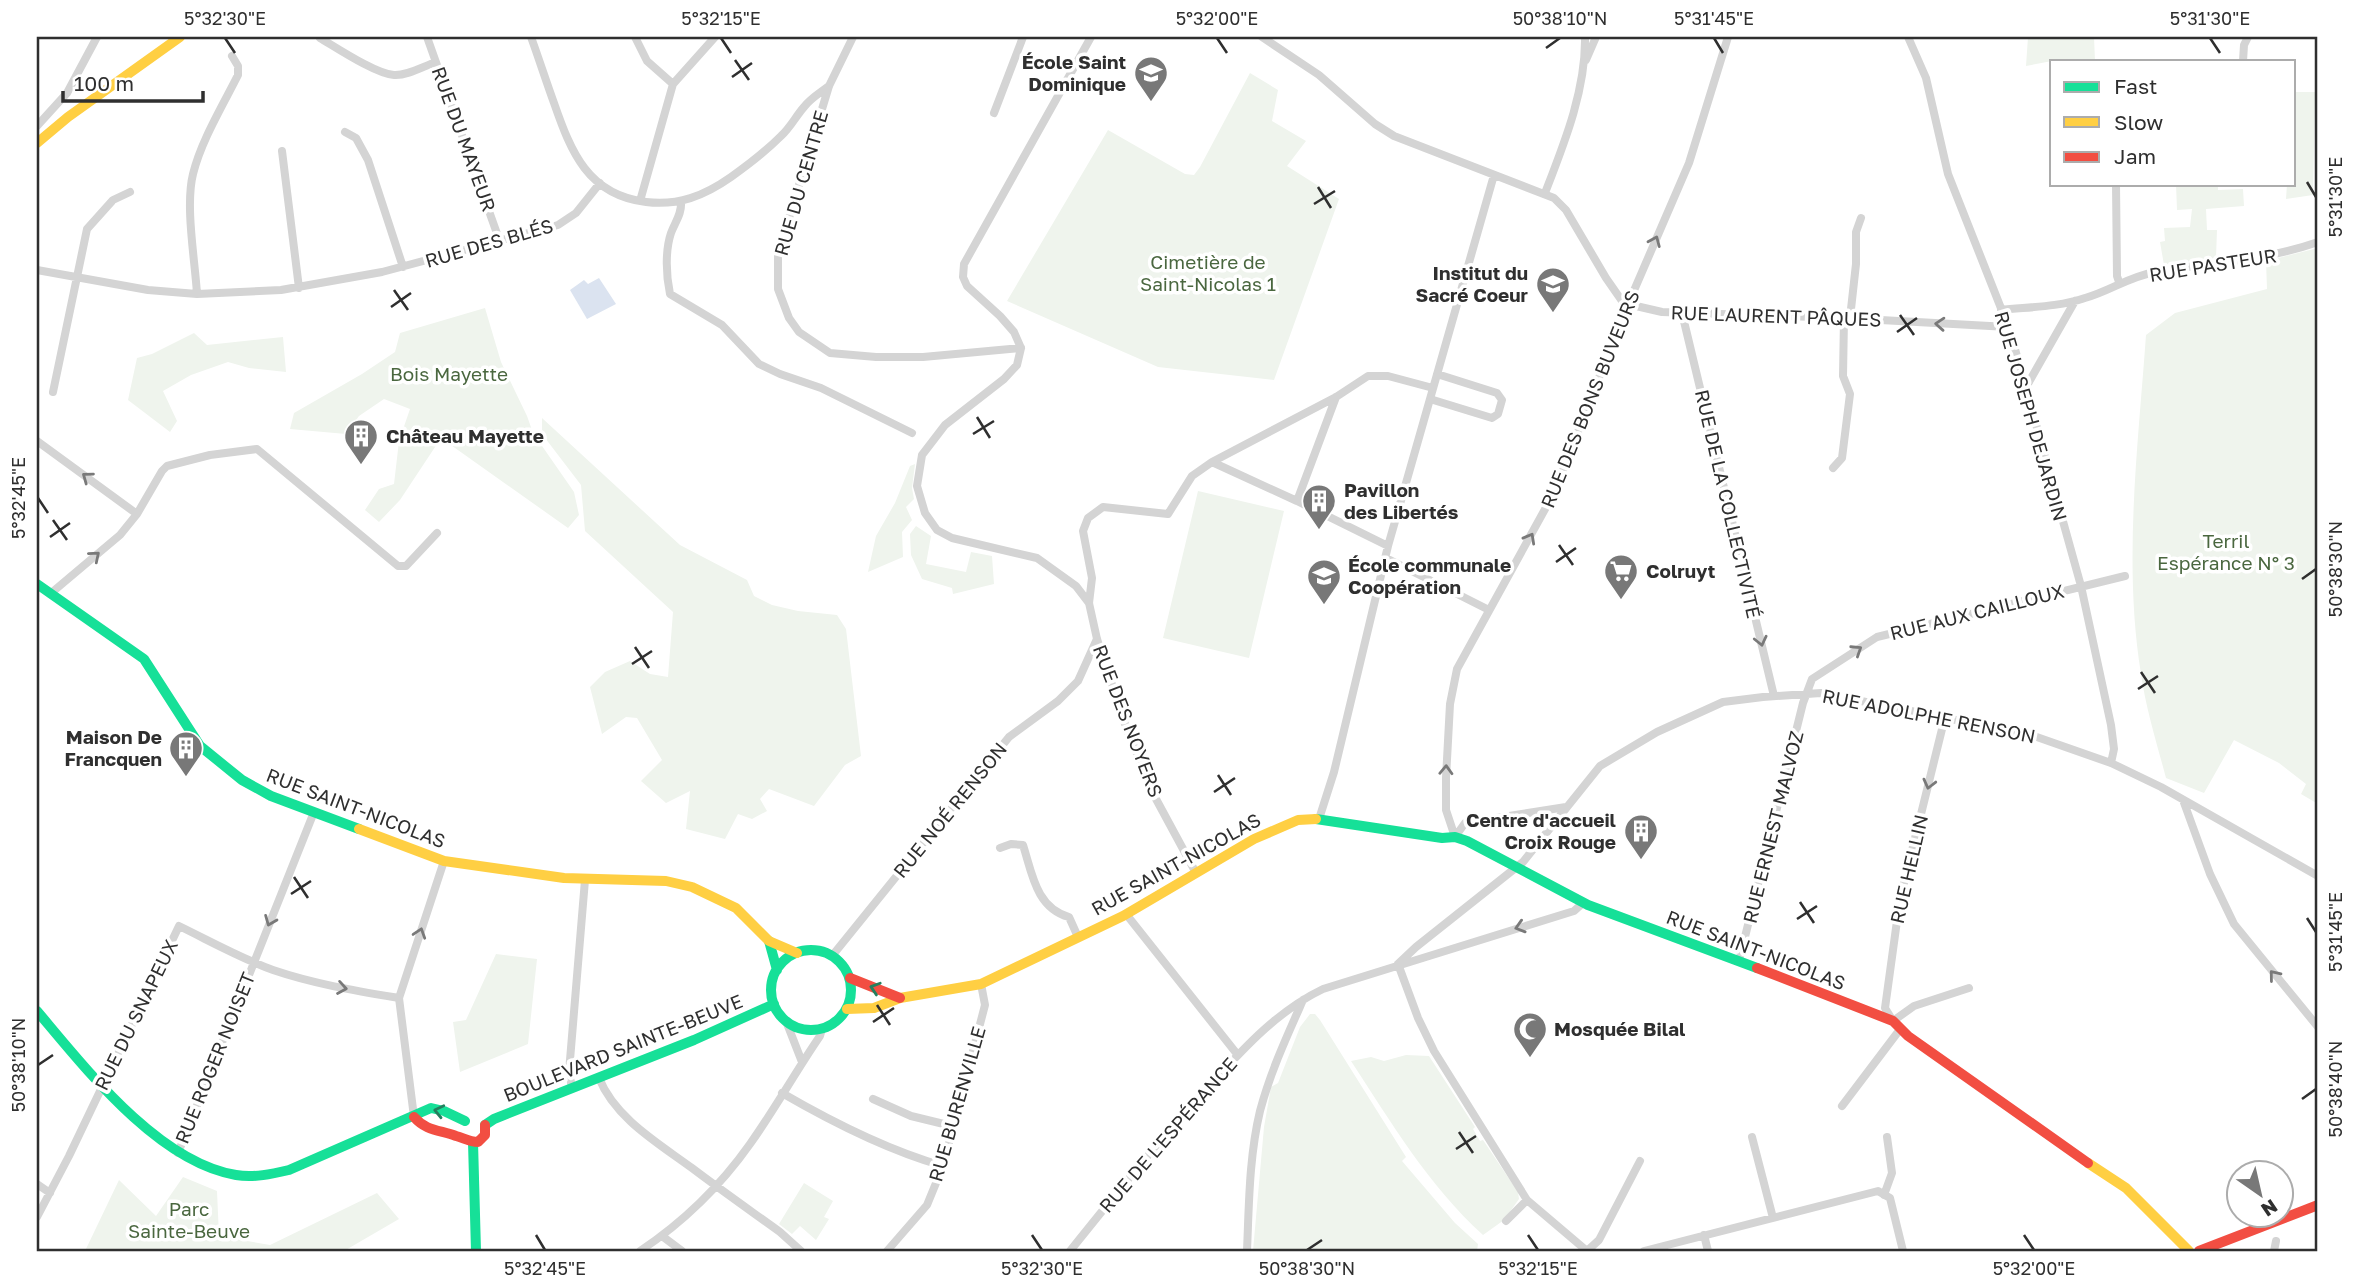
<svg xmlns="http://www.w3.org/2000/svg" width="2355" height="1288" viewBox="0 0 2355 1288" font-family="'Golos Text',sans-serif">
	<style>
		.green { fill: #eff4ed }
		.water { fill: #dbe3f0 }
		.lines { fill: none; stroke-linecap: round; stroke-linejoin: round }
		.street { stroke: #d4d4d4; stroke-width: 8 }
		.fast { stroke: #16e098; stroke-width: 10 }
		.slow { stroke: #ffcf43; stroke-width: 10 }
		.jam { stroke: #f24e42; stroke-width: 10 }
		.oneway { stroke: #797979 }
		.oneway2 { stroke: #247f5e }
		.ticks { fill: none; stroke: #2f2f2f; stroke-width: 2.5 }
		.labels { text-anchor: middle; stroke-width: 7; stroke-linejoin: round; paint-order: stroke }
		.poi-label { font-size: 19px; font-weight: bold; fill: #2f2f2f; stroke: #fff; text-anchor: start }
		.street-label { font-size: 19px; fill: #2f2f2f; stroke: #fff }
		.park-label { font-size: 19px; fill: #4a673f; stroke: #fff }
		.neatline { fill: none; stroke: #2f2f2f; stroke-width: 2.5 }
		.ticks-label { font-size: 18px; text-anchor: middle; fill: #2f2f2f }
	</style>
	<rect width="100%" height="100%" fill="#fff"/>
	<path class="green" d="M2028 37H2094L2095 61H2052L2026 66Z
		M1250 73 1278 90 1272 121 1306 141 1287 166 1339 199 1274 380 1158 367 1007 301 1108 130 1185 174 1194 175 1200 167Z
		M2294 92H2315L2313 195 2286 199 2287 184H2294Z
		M2176 184H2218V190L2243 189 2244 206 2206 209 2207 230H2217L2216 258 2164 265 2160 242 2165 241 2164 228 2190 227 2192 209 2177 210Z
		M2318 248V804L2301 794 2306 784 2279 763 2234 740 2204 793 2166 778C2157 744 2146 709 2141 674 2123 563 2138 447 2146 335L2175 313 2267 289 2266 261Z
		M485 308 501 362 527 416 533 433 574 492 579 515 568 528 441 438 400 500 379 522 365 510 379 489 394 484 399 441 410 409 384 399 359 416 346 434 290 429 294 413 362 374 395 352 400 333Z
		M194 333 207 345 283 337 286 372 249 368 228 362 191 375 163 391 177 421 170 432 128 400 137 358 152 354Z
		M542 418 680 545 747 580 754 596 772 605 798 611 837 615 846 629 861 756 845 765 814 806 769 789 760 799 767 811 752 819 738 814 725 839 686 829 690 791 666 803 641 781 662 760 637 718 626 717 602 734 590 687 605 672 630 661 650 674 668 677 673 612 585 531 581 485 542 434Z
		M915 464 912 488 914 499 906 507 912 520 902 532 903 557 868 572 876 536 895 503 910 466Z
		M1198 491 1284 511 1249 658 1163 638Z
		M916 526 931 536 926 564 966 572 971 552 992 556 994 584 953 594 952 588 922 579 911 555 910 534Z
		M496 954 537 959 528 1044 460 1072 453 1022 466 1020Z
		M1310 1014H1315L1320 1020 1406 1157 1402 1161 1455 1223 1478 1244 1477 1251H1253L1264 1127 1271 1087 1278 1083 1300 1027Z
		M1406 1055 1429 1056 1475 1127 1473 1129 1480 1141 1483 1140 1518 1192 1519 1199 1504 1220 1483 1235C1428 1185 1391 1122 1351 1061L1371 1057 1384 1061Z
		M183 1177 217 1191 219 1236 270 1245 377 1193 399 1219 344 1251H85L119 1180 156 1216Z
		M804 1183 833 1201 824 1217 829 1219 816 1240 800 1226 792 1234 779 1224Z"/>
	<path class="water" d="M599 278 616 304 587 319 570 290 584 280 588 284Z"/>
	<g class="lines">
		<path class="street" d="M427 37 500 242
			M531 37C539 59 546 81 554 103 571 152 588 195 646 202 678 206 704 196 731 177 748 165 766 151 781 136 790 128 796 116 804 107 811 98 820 93 829 86
			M635 37 647 61 673 84
			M853 37 829 86 778 254V289L789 318 799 332 830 353 876 357H923L1021 348
			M1262 37 1319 75 1375 124 1394 136 1554 198 1566 210 1606 278 1622 301 1636 306 1662 312 1844 318 2008 327
			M1908 37 1926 78 1948 174 2010 331 2081 586 2111 725 2114 749 2111 763
			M320 38C337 48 376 74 394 75 407 76 424 66 436 62
			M1586 60 1596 37
			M2243 61 2244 45 2248 37
			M994 113 1023 37
			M37 126 67 93 97 37
			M345 132 356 138 368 160 403 267
			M282 151 299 288
			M2116 184 2117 276 2119 282
			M1545 193C1564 144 1586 90 1585 37
			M640 201 673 84 715 37
			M681 202C682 214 675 222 671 233 665 251 666 275 670 294L722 325 759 364 780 374 821 388 912 433
			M37 270 148 290 197 294 281 290 382 272 558 225 576 213 600 183
			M197 294C195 260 185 206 193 174 201 141 223 105 238 75V66L232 56
			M2001 310C2028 307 2059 307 2085 298 2110 291 2128 277 2155 272 2213 261 2261 262 2318 242
			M1682 313 1774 696
			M1850 318 1856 264V232L1861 218
			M1021 348 1017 365 1004 379 945 425 922 455 917 486 925 513 937 530 952 538 1037 558 1076 586 1089 603
			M1021 348 1014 332 1000 316 967 286 963 277 964 264 1091 37
			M2025 389 2075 301
			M53 392 87 229 113 200 130 192
			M1430 399 1492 418 1498 414 1502 400 1497 393 1437 374
			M37 441 137 514
			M1212 462 1336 397 1368 376H1388L1433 388
			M1833 468 1842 458 1850 394 1843 376 1844 318
			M1297 501 1336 397
			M1386 558 1489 610
			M50 594 120 535 137 514 162 471 167 466 210 455 257 449 398 566H406L437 533
			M1945 717 1900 899 1885 1008 1893 1021 1914 1006 1969 988
			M2183 800 2210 874 2234 924 2318 1027
			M1319 819 1334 772 1388 546 1494 175
			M1455 837 1446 810V778L1450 704 1457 669 1555 491 1623 316 1689 163 1728 37
			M1455 837 1465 823 1566 807
			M1000 848 1011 844 1023 845C1032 873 1036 908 1069 917L1078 937
			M1196 873 1156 799 1127 730 1097 639 1089 603 1092 578 1083 531 1088 518 1103 507 1168 514 1192 476 1212 462 1297 501 1388 546
			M1126 914 1237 1054
			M832 956 1009 737 1058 701 1078 681 1097 639
			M1739 961 1803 703 1812 679 1877 637 2125 576
			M1398 964 1416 947 1523 862 1600 766 1657 732 1723 702 1763 697 1821 693 2031 735 2111 763 2161 787 2318 876
			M1398 964 1418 1018 1434 1051 1527 1200 1587 1251
			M786 1021 802 1062
			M599 1078C615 1118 658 1143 692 1168 721 1190 751 1211 780 1232L801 1251
			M572 1088 569 1072 585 880
			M782 1093C832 1122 887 1150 943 1166
			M873 1099 911 1116 952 1126
			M1842 1106 1901 1028
			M414 1117 399 998 444 861
			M1752 1137 1773 1218
			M178 1153 314 812
			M37 1184 50 1193
			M1884 1195 1892 1173 1887 1137
			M37 1217 69 1156 179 926C210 941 240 958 273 970 314 984 357 991 399 998
			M1506 1221 1527 1200
			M1704 1235 1708 1251
			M662 1236 682 1251
			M640 1251C682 1223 721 1185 750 1144 775 1109 796 1071 820 1036L822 1029
			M887 1251 927 1205 943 1166 985 1005 981 984
			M1070 1251C1115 1195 1160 1139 1209 1086 1243 1049 1277 1011 1323 989L1574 911 1583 903
			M1247 1251C1249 1205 1249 1157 1260 1111 1270 1073 1287 1036 1303 1000
			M1587 1251 1599 1240 1640 1161
			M1644 1251 1878 1191 1890 1198 1903 1251
			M2274 1251 2276 1241"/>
		<path class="fast" d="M37 584 144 659 200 746 242 780 271 796 359 829
			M1316 819 1442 838 1455 837 1467 841 1588 905 1757 968
			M769 941 777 970
			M771 990a40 40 0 1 1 80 0a40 40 0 1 1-80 0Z
			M37 1011C86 1069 158 1162 236 1175 254 1178 272 1174 289 1170L431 1108 444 1111 465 1121
			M485 1125 494 1119 694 1040 774 1004
			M473 1142 476 1251"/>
		<path class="slow" d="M37 143 68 117 180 37
			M359 829 444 861 564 878 666 881 692 887 736 908 769 941 797 953
			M847 1009 874 1008 900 998 981 984 1123 916 1254 839 1298 820 1316 819
			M2088 1163 2126 1188 2189 1251"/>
		<path class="jam" d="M1757 968 1893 1021 1908 1036 2088 1163
			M850 978 900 998
			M414 1117C426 1131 440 1130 456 1136 464 1138 469 1142 478 1142L485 1135V1125
			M2199 1251 2318 1205"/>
	</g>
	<defs><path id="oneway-chevron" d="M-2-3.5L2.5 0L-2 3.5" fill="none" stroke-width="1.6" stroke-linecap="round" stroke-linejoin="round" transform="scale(1.75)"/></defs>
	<g class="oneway">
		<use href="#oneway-chevron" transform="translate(1655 241) rotate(-67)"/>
		<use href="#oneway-chevron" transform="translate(1940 324) rotate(-176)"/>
		<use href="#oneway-chevron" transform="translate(87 477) rotate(-144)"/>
		<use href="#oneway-chevron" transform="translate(1530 538) rotate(-61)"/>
		<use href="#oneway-chevron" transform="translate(95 556) rotate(-40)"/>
		<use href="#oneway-chevron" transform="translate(1761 641) rotate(77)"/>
		<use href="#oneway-chevron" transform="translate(1857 650) rotate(-33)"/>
		<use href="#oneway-chevron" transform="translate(1446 770) rotate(-88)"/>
		<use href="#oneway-chevron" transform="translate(1929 784) rotate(104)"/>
		<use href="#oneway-chevron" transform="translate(270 921) rotate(112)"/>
		<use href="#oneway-chevron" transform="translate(1520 927) rotate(163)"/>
		<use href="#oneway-chevron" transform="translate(420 933) rotate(-72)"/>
		<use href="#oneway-chevron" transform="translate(2274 975) rotate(-129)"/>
		<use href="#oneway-chevron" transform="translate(342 988) rotate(10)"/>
	</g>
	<g class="oneway2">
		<use href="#oneway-chevron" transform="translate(875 988) rotate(-162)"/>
		<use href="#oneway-chevron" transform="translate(439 1111) rotate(-167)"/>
	</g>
	<path class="ticks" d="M225 38 235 53M721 38 731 53M1217 38 1227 53M1714 38 1723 53M2210 38 2220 53M1546 48 1560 38M735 60 749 80M732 77 752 63M2307 182 2316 197M1318 187 1331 208M1314 204 1335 191M394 290 408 310M391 307 411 293M1900 315 1914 335M1897 332 1917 318M977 417 990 438M973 434 994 421M38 498 48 513M53 520 67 540M50 537 70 523M1559 545 1573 565M1556 562 1576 548M2302 579 2316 569M635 647 649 668M632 664 652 651M2141 672 2155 693M2138 689 2158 676M1218 775 1231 795M1214 792 1235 778M294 877 308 898M291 894 311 881M1800 902 1814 923M2307 918 2316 932M1797 919 1817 906M877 1005 890 1025M873 1022 894 1008M38 1065 53 1055M2302 1099 2316 1089M1459 1132 1473 1153M1456 1149 1476 1136M536 1235 545 1250M1032 1235 1042 1250M1528 1235 1538 1250M2024 1235 2034 1250M1307 1250 1322 1240"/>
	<defs>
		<g id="school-pin" transform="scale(1.75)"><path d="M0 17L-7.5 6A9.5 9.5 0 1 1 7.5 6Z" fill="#787878" stroke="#fff"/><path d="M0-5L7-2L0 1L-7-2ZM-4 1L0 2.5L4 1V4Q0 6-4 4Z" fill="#fff"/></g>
		<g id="building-pin" transform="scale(1.75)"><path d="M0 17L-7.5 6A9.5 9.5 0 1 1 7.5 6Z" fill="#787878" stroke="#fff"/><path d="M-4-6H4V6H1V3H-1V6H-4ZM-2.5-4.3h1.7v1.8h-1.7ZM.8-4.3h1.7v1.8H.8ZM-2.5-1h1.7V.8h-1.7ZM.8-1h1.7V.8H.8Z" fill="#fff"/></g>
		<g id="supermarket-pin" transform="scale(1.75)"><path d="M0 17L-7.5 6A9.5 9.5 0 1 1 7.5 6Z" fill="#787878" stroke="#fff"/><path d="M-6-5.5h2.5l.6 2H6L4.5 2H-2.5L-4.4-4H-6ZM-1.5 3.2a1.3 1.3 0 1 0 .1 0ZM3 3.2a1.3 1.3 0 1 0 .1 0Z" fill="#fff"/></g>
		<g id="mosque-pin" transform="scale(1.75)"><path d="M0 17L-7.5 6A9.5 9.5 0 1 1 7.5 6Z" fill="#787878" stroke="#fff"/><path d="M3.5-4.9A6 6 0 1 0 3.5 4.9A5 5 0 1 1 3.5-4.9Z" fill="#fff"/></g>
	</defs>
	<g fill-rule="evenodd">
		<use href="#school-pin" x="1151" y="73"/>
		<use href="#school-pin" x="1553" y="284"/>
		<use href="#building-pin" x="361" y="436"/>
		<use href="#building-pin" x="1319" y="501"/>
		<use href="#supermarket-pin" x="1621" y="571"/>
		<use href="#school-pin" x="1324" y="576"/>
		<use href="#building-pin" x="186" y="748"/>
		<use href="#building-pin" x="1641" y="831"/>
		<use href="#mosque-pin" x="1530" y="1029"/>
	</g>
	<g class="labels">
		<g class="poi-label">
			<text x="1126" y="69" text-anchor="end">École Saint<tspan x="1126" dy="22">Dominique</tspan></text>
			<text x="1528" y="280" text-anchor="end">Institut du<tspan x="1528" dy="22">Sacré Coeur</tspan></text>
			<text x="386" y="443">Château Mayette</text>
			<text x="1344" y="497">Pavillon<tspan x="1344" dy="22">des Libertés</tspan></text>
			<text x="1348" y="572">École communale<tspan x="1348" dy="22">Coopération</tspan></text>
			<text x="1646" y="578">Colruyt</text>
			<text x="162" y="744" text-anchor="end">Maison De<tspan x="162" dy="22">Francquen</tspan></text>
			<text x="1616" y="827" text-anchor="end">Centre d'accueil<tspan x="1616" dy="22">Croix Rouge</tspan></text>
			<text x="1554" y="1036">Mosquée Bilal</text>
		</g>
		<g class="street-label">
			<text transform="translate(464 139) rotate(70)" y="7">RUE DU MAYEUR</text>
			<text transform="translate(801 183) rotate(-74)" y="7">RUE DU CENTRE</text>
			<text transform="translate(489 243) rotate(-16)" y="7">RUE DES BLÉS</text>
			<text transform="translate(2213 265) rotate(-9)" y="7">RUE PASTEUR</text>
			<text transform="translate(1776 316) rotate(2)" y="7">RUE LAURENT PÂQUES</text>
			<text transform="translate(1590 399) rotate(-68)" y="7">RUE DES BONS BUVEURS</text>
			<text transform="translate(2031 416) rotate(74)" y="7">RUE JOSEPH DEJARDIN</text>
			<text transform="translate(1728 504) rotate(77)" y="7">RUE DE LA COLLECTIVITÉ</text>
			<text transform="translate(1977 612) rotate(-14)" y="7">RUE AUX CAILLOUX</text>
			<text transform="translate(1929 716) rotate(11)" y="7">RUE ADOLPHE RENSON</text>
			<text transform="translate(1128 721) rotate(69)" y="7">RUE DES NOYERS</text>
			<text transform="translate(356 808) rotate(21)" y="7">RUE SAINT-NICOLAS</text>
			<text transform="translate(950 810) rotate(-51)" y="7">RUE NOÉ RENSON</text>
			<text transform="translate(1773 827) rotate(-76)" y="7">RUE ERNEST MALVOZ</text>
			<text transform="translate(1176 864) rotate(-29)" y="7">RUE SAINT-NICOLAS</text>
			<text transform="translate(1909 869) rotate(-77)" y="7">RUE HELLIN</text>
			<text transform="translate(1756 950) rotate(21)" y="7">RUE SAINT-NICOLAS</text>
			<text transform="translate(136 1015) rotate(-64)" y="7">RUE DU SNAPEUX</text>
			<text transform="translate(623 1048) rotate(-22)" y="7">BOULEVARD SAINTE-BEUVE</text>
			<text transform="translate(215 1058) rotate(-68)" y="7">RUE ROGER NOISET</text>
			<text transform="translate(957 1104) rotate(-74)" y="7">RUE BURENVILLE</text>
			<text transform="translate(1168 1135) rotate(-49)" y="7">RUE DE L'ESPÉRANCE</text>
		</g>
		<g class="park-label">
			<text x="1208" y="269">Cimetière de<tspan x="1208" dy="22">Saint-Nicolas 1</tspan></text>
			<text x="449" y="381">Bois Mayette</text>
			<text x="2226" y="548">Terril<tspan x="2226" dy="22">Espérance N° 3</tspan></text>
			<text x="189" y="1216">Parc<tspan x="189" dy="22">Sainte-Beuve</tspan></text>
		</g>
	</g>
	<rect width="2355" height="1288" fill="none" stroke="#ffffff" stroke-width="77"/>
	<rect x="2050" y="60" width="245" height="126" fill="#ffffff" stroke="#acacac" stroke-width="2"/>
	<rect x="2064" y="82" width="35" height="10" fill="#16e098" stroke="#acacac" stroke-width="2"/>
	<text x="2114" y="94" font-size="21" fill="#2f2f2f">Fast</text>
	<rect x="2064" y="117" width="35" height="10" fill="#ffcf43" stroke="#acacac" stroke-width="2"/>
	<text x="2114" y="130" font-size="21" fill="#2f2f2f">Slow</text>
	<rect x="2064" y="152" width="35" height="10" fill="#f24e42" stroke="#acacac" stroke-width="2"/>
	<text x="2114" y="164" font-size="21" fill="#2f2f2f">Jam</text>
	<g transform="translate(2260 1194) rotate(146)"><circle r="33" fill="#ffffff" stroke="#acacac" stroke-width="2"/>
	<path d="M0-5L12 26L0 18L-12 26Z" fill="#787878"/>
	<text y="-10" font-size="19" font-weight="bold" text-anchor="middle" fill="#2f2f2f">N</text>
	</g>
	<path d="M63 91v10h140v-10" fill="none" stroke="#2f2f2f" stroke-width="3.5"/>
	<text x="74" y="91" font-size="21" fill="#2f2f2f" stroke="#ffffff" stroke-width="5" paint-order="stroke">100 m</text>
	<rect x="38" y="38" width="2278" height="1212" class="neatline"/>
	<g class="ticks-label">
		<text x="225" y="25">5°32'30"E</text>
		<text x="721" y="25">5°32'15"E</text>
		<text x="1217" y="25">5°32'00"E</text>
		<text x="1560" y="25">50°38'10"N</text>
		<text x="1714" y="25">5°31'45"E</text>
		<text x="2210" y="25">5°31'30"E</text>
		<text transform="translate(2336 197) rotate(-90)" y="6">5°31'30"E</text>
		<text transform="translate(19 498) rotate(-90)" y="6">5°32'45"E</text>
		<text transform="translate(2336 569) rotate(-90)" y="6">50°38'30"N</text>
		<text transform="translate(2336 932) rotate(-90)" y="6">5°31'45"E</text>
		<text transform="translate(19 1065) rotate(-90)" y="6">50°38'10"N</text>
		<text transform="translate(2336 1089) rotate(-90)" y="6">50°38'40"N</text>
		<text x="545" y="1275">5°32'45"E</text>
		<text x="1042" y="1275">5°32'30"E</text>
		<text x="1307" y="1275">50°38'30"N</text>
		<text x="1538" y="1275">5°32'15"E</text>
		<text x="2034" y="1275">5°32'00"E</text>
	</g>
</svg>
